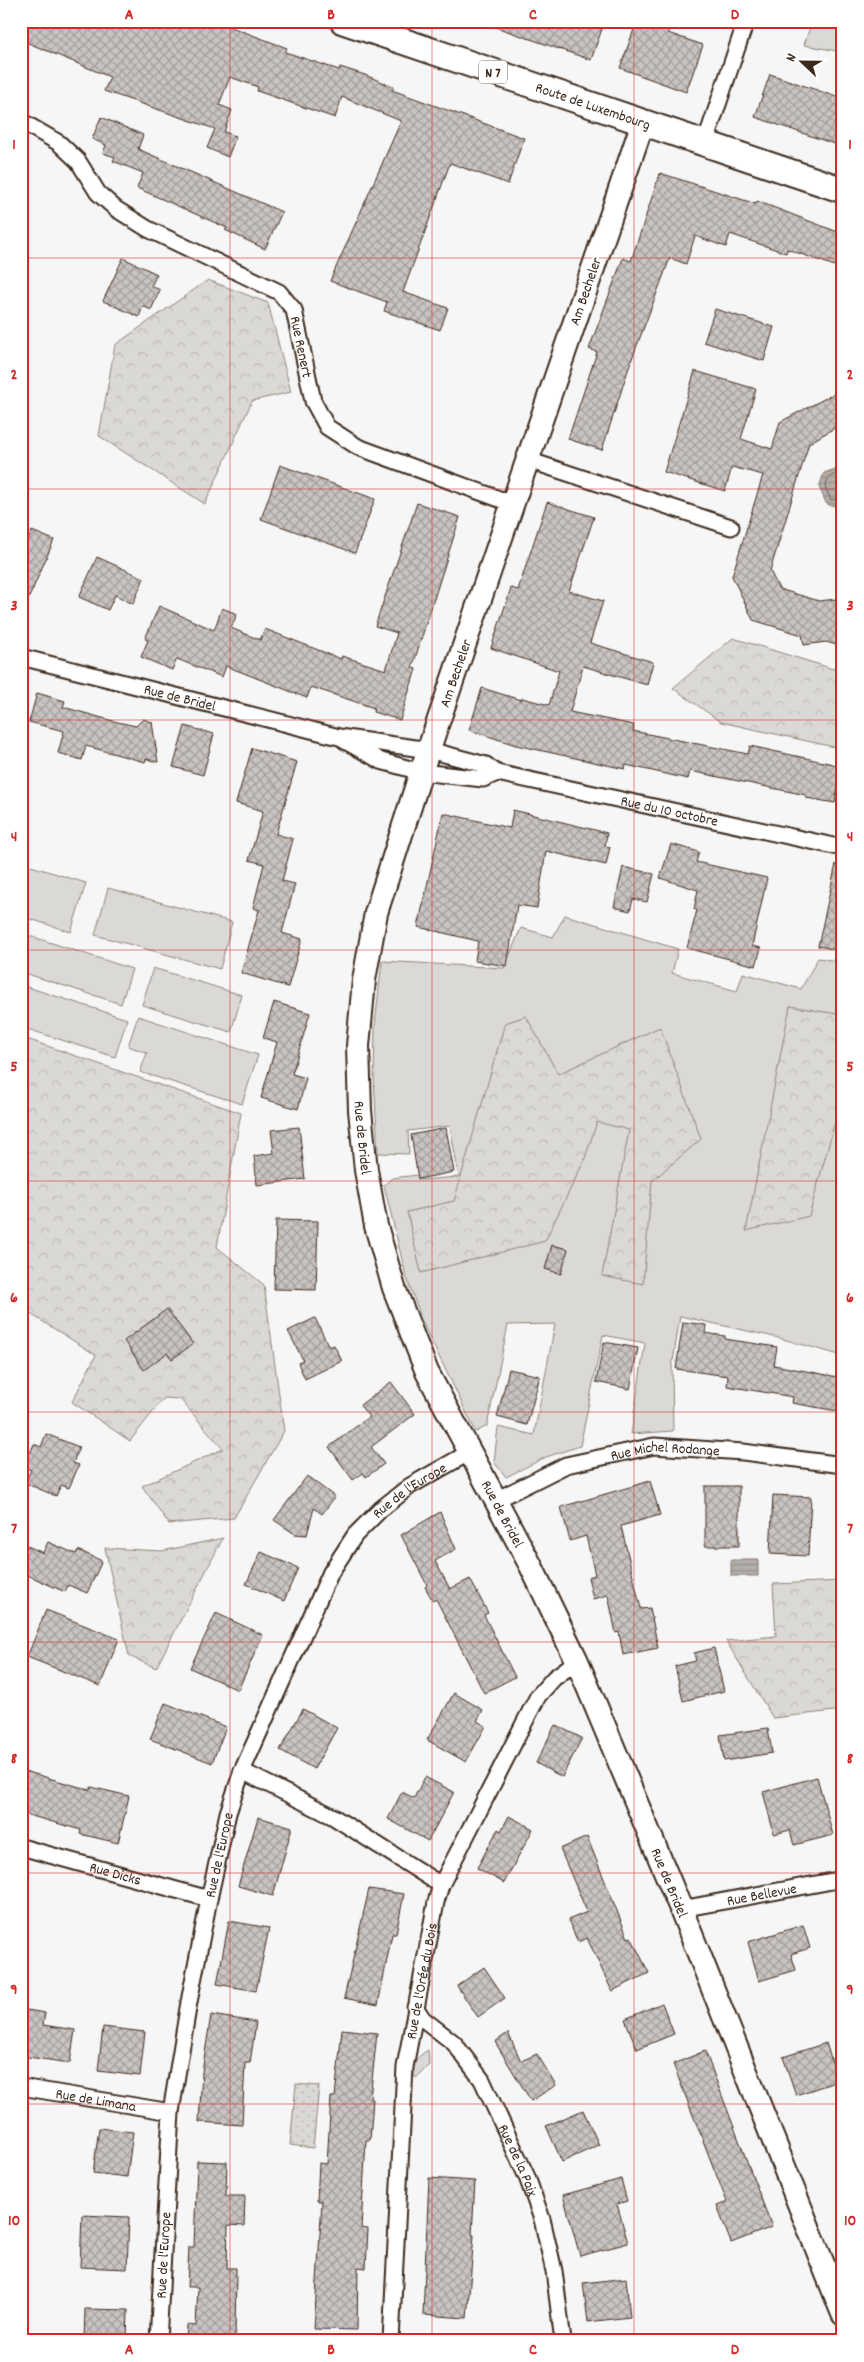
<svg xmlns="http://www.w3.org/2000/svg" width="864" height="2362" viewBox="0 0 864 2362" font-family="Dekko,sans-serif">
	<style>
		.green { fill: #dbd9d6; stroke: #8b827a }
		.forest { fill: url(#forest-crowns); stroke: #8b827a }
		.garden { fill: url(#garden-dots); stroke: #8b827a }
		.water { fill: url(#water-rules); stroke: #847972 }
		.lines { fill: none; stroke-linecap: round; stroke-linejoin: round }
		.shore { stroke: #6b5f56; stroke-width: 1 }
		.building { fill: url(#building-cross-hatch); stroke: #3b2a1e }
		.minor-casing { stroke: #3b2a1e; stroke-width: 19 }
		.secondary-casing { stroke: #3b2a1e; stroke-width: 26 }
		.primary-casing { stroke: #3b2a1e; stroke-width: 29 }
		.minor { stroke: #fff; stroke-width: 15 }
		.secondary { stroke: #fff; stroke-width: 22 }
		.primary { stroke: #fff; stroke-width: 25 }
		.grid { fill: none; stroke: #d62828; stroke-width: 1; stroke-opacity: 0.55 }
		.labels { text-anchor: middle; stroke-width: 5; stroke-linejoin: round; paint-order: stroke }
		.shield { fill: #fff; stroke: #766a62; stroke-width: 1 }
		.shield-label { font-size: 14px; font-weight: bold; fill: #3b2a1e }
		.street-label { font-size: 15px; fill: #3b2a1e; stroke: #fff }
		.neatline { fill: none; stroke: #d62828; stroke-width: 2 }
		.grid-label { font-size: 16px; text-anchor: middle; font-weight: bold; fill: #d62828 }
	</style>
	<defs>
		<pattern id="forest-crowns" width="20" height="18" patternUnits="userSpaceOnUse" patternTransform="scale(1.25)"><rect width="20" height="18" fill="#dbd9d6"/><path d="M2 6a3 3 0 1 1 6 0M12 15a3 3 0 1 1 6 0" fill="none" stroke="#bdbab7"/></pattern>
		<pattern id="garden-dots" width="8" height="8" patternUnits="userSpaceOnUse" patternTransform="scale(1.25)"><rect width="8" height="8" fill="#dbd9d6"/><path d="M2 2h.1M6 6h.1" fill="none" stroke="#bdbab7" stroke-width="1.8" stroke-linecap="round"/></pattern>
		<pattern id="water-rules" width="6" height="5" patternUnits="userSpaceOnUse" patternTransform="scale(1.25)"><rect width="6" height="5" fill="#b4aeaa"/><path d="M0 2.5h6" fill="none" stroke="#948e8a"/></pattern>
		<pattern id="building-cross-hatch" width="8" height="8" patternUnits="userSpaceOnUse" patternTransform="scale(1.25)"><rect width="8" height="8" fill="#c9c3c1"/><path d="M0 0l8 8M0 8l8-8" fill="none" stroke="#a49f9c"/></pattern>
	</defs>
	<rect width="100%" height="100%" fill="#f7f6f6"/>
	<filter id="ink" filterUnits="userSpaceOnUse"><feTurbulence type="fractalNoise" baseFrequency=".02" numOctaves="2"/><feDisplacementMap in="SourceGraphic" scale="10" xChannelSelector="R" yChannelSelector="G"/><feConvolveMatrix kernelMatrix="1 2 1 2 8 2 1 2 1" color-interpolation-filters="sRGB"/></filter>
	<g filter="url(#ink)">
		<path class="green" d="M812 21H843V52L804 45Z
			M21 863 86 883 71 932 21 916Z
			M108 888 232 922 220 969 95 935Z
			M565 915 678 949 672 973 737 991 743 973 801 989 818 958 843 962V1356L779 1338 680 1316 672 1368 673 1431 631 1434 645 1343 603 1335 580 1446 546 1457 506 1477 494 1462 498 1427 534 1435 555 1324 508 1325 487 1426 476 1432 425 1328 406 1276 384 1185 392 1178 418 1175 420 1180 459 1177 450 1126 408 1131 409 1154 378 1153 374 1077 375 1025 382 961 504 968 521 928 553 937Z
			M21 933 132 969 121 1004 21 972Z
			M153 968 242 995 231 1032 142 1005Z
			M21 985 127 1019 115 1057 21 1027Z
			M138 1016 258 1055 242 1104 140 1072 147 1053 128 1046Z
			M428 2050 429 2065 416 2078C408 2065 417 2057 428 2050Z"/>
		<path class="forest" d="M208 280 268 303 291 392 252 401 205 504 99 436 115 345Z
			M733 638 843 672V749L721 722 673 688Z
			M790 1006 843 1015V1093L809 1216 746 1231Z
			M526 1016 558 1074 660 1027 701 1139 652 1181 643 1284 602 1276 629 1130 597 1122 584 1161 545 1241 421 1273 407 1212 454 1201 505 1023Z
			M21 1037 241 1113 217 1247 264 1285 284 1431 234 1518 169 1524 142 1486 223 1449 180 1399 164 1398 130 1441 72 1402 96 1355 21 1308Z
			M223 1538 156 1668 129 1656 105 1548 162 1551Z
			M843 1581V1710L773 1718 726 1641 776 1636 773 1584Z"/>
		<path class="garden" d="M296 2084 319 2086 313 2148 290 2145Z"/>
		<path class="water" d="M843 466V503L831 506 826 503 819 487 824 473Z
			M731 1560H758V1576H731Z"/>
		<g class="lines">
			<path class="shore" d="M843 471 829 477 825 487 831 500 843 498"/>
		</g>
		<path class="building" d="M21 21H215L287 48 285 52 339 70 340 67 365 75 394 87 392 90 524 138 508 184 450 163 403 292 448 308 440 330 384 311 387 302 330 281 401 121 342 97 335 118 257 91 258 87 230 77 219 105 232 110 224 132 236 136 228 157 207 148 215 129 104 91 110 77 21 40Z
			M488 21H590L603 26 591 60 487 24Z
			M637 21 652 27 655 21H672L668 33 703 45 686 92 620 68Z
			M770 74 843 99V147L755 117Z
			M101 117 143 135 138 149 282 212 265 249 225 230 227 228 137 188 143 173 113 161 115 157 103 153 106 145 92 139Z
			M660 173 756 204 757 201 843 234V269L787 249 786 253 730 234 726 247 695 236 686 264 670 258 630 364 602 450 568 439 597 352 589 349 623 258 631 261Z
			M123 258 157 274 151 286 160 290 151 310 143 306 139 317 103 301Z
			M715 309 774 327 764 361 704 342Z
			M695 371 756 389 741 439 772 449 780 422 843 389V423L809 443 770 571 779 589 819 601 836 599 837 606 843 608V627L837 645 826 642 804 645 802 635 753 620 732 576 763 475 732 467 725 491 664 472Z
			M280 465 375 499 355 553 261 519Z
			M547 502 594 517 569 591 603 601 590 643 653 662 647 685 583 666 570 712 634 725 633 731 748 754 750 746 842 766 835 803 806 798V795L690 771 688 779 626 765 625 769 516 745 469 730 482 688 521 700 522 698 549 705 559 671 491 648 511 588 518 590Z
			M417 503 460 517 412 668 416 669 400 720 373 712 374 708 311 687 307 698 226 666 222 677 177 659 172 670 141 657 148 640 145 639 159 606 214 630 222 608 237 614 231 628 260 640 265 629 341 659 342 656 386 670 397 633 375 626Z
			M32 531 54 540 21 616V556Z
			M97 557 144 578 133 604 115 595 108 610 79 597Z
			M37 693 65 701 63 707 113 721 136 726 143 719 152 722 158 762 146 759 145 762 86 746 82 760 58 753 64 731 29 722Z
			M185 726 214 734 203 775 173 767Z
			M252 748 297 762 276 834 293 839 282 881 295 884 282 933 302 939 288 987 241 973 259 910 253 908 264 864 249 860 263 811 236 803Z
			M513 810 607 833 605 846 610 847 606 865 546 851 537 908 517 905 507 966 475 961 478 941 418 927 443 813 510 828Z
			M671 844 699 852 696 862 767 878 752 946 761 948 756 966 687 948 697 910 694 909 698 890 660 878Z
			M836 864 843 865V951L818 946Z
			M623 867 654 874 647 902 633 899 630 911 614 907Z
			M274 1002 310 1013 292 1074 306 1078 298 1109 261 1098 277 1042 263 1038Z
			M299 1127 305 1179 257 1185 254 1156 274 1153 271 1130Z
			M446 1128 454 1172 418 1179 411 1135Z
			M276 1220 318 1221 316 1290 274 1289Z
			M552 1245 568 1249 561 1274 545 1269Z
			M167 1309 193 1344 172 1359 167 1353 144 1370 124 1341Z
			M315 1318 329 1347 334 1345 342 1361 305 1379 298 1363 303 1360 288 1331Z
			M683 1322 706 1325 705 1333 725 1336V1339L777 1347 774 1365 843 1378 837 1411 792 1403 793 1397 727 1386 728 1376 676 1369Z
			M604 1342 638 1348 630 1389 596 1382Z
			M509 1369 540 1376 527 1425 497 1417Z
			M391 1382 415 1414 371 1447 384 1464 366 1477 363 1473 353 1480 329 1447 369 1417 360 1405Z
			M46 1434 79 1447 73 1463 79 1465 69 1488 61 1485 56 1496 25 1483 31 1470 24 1467 34 1444 41 1447Z
			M307 1476 335 1497 322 1514 314 1508 307 1535 295 1534 274 1520Z
			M650 1481 660 1515 621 1526 641 1609 650 1608 658 1648 623 1655 619 1632 616 1633 608 1595 593 1599 588 1577 595 1575 586 1536 570 1541 561 1507Z
			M705 1486H739V1546H705Z
			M773 1495 811 1497 808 1556 770 1554Z
			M440 1512 456 1549 435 1561 450 1589 470 1579 488 1613 484 1615 515 1677 484 1693 436 1599 433 1601 425 1587 427 1585 401 1535Z
			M48 1542 76 1554 78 1550 102 1561 87 1593 68 1585 65 1592 21 1572V1543L43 1553Z
			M261 1552 298 1568 284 1601 246 1584Z
			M46 1610 119 1639 100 1686 27 1657Z
			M216 1613 263 1635 238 1690 190 1668Z
			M714 1648 724 1691 683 1701 675 1666 696 1661 694 1653Z
			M454 1693 483 1710 477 1721 486 1726 466 1762 427 1740Z
			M165 1703 226 1727 212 1763 150 1739Z
			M303 1709 337 1728 314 1769 280 1750Z
			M555 1725 582 1738 562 1777 536 1763Z
			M768 1728 772 1753 724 1761 720 1735Z
			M21 1770 90 1790 91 1787 129 1796 118 1843 80 1834 81 1830 21 1813Z
			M425 1777 454 1792 428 1841 388 1819 402 1792 414 1798Z
			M817 1777 833 1835 794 1845 790 1830 774 1834 763 1792Z
			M509 1816 533 1829 504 1883 477 1868 498 1829 501 1831Z
			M258 1817 292 1827 273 1896 238 1886Z
			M587 1837 628 1938 631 1937 649 1973 612 1991 587 1938 578 1942 568 1920 587 1912 560 1849Z
			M369 1889 404 1894 396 1934H392L378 2005 344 1998Z
			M229 1921 269 1928 256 1991 217 1984Z
			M803 1925 810 1948 791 1954 796 1970 759 1981 748 1942Z
			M484 1967 505 1998 478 2017 457 1986Z
			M662 2003 674 2034 637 2049 625 2019Z
			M21 2009 45 2013 43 2025 75 2030 70 2063 21 2056Z
			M211 2015 256 2022 250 2063H245L242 2125 199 2122 202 2072Z
			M103 2027 145 2032 140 2076 98 2071Z
			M342 2029 377 2033 370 2099H373L370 2140H366L361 2228 368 2229 366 2268 358 2267 357 2330 314 2329 322 2201H317L319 2163 327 2164 331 2097H335Z
			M508 2033 521 2061 537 2054 556 2085 531 2101 495 2042Z
			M826 2043 838 2081 796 2095 783 2057Z
			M705 2051 772 2227 731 2243 717 2206 727 2202 673 2064Z
			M583 2110 599 2145 562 2162 546 2126Z
			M99 2128 133 2132 127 2177 93 2173Z
			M197 2161 227 2162 226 2196H245L244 2226 228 2225 227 2268H236L235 2341H186L187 2325 196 2326 198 2287H187L189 2247H194Z
			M429 2178 475 2181 472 2235H474L467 2318 423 2315Z
			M621 2179 627 2201 617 2204 628 2243 580 2256 563 2195Z
			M82 2215 129 2217 127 2269 80 2267Z
			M626 2278 630 2317 588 2322 583 2283Z
			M85 2309 128 2310 127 2341H84Z"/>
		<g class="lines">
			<g class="minor-casing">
				<g id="minor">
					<path id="s1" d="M21 121 59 143 78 161 98 193 116 209 148 229 279 292 294 310 313 401 327 427 358 447 513 504"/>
					<path d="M705 143 746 21"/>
					<path d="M528 460 731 527"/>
					<path id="s2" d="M21 657 339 737 429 750 486 765 497 773 843 848"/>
					<path d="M345 741 381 761 421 772 483 779 497 773"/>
					<path id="s3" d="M496 1500 566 1465 654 1446 743 1452 843 1465"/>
					<path d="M242 1771 332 1816 441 1885"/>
					<path id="s4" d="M21 1847 209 1899"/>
					<path id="s5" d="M681 1909 843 1879"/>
					<path id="s6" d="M415 2007 423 2019 454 2043 482 2080 527 2177 542 2219 554 2271 563 2341"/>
					<path id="s7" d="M21 2087 171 2112"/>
					<path id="s8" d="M158 2341 171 2112 189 2002 209 1899 228 1813 242 1771 331 1572 355 1535 381 1509 410 1486 470 1452"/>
					<path id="s9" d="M391 2341 405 2067 436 1902 441 1885 538 1696 554 1678 577 1661"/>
				</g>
			</g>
			<g class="secondary-casing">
				<g id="secondary">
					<path id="s10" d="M643 122 421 772 376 913 364 980 358 1046 360 1110 366 1170 376 1226 394 1288 427 1372 531 1566 577 1661 681 1909 843 2314"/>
				</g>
			</g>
			<g class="primary-casing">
				<g id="primary">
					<path id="s11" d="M343 21 843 190"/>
				</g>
			</g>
			<use href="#minor" class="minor"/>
			<use href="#secondary" class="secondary"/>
			<use href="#primary" class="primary"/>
		</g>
	</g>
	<path class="grid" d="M230 21V2341M432 21V2341M634 21V2341M21 258H843M21 489H843M21 720H843M21 950H843M21 1181H843M21 1412H843M21 1642H843M21 1873H843M21 2104H843"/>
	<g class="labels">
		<rect class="shield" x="479" y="60.5" width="28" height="23" rx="4"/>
		<g class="shield-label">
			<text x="493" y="77">N 7</text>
		</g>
		<g class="street-label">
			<text dy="5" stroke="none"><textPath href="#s11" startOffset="264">Route de Luxembourg</textPath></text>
			<text transform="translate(585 291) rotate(-71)" y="5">Am Becheler</text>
			<text dy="5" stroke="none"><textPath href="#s1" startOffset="376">Rue Renert</textPath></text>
			<text transform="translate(455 673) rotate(-71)" y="5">Am Becheler</text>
			<text dy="5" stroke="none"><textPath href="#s2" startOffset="164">Rue de Bridel</textPath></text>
			<text dy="5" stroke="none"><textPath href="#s2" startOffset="668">Rue du 10 octobre</textPath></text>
			<text dy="5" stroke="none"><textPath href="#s10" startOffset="1061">Rue de Bridel</textPath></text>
			<text dy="5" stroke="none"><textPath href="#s3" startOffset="179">Rue Michel Rodange</textPath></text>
			<text dy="5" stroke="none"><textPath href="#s8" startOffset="911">Rue de l'Europe</textPath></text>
			<text dy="5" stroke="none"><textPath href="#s10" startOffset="1466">Rue de Bridel</textPath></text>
			<text dy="5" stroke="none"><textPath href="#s8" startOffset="491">Rue de l'Europe</textPath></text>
			<text dy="5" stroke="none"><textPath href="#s4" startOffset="98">Rue Dicks</textPath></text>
			<text dy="5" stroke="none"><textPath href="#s10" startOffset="1871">Rue de Bridel</textPath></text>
			<text dy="5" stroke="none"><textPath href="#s5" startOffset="82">Rue Bellevue</textPath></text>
			<text dy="5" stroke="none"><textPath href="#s9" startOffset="362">Rue de l'Orée du Bois</textPath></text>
			<text dy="5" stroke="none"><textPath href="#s7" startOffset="76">Rue de Limana</textPath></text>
			<text dy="5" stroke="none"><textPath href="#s6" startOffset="188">Rue de la Paix</textPath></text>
			<text dy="5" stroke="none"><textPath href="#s8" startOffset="86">Rue de l'Europe</textPath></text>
		</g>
	</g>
	<rect width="864" height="2362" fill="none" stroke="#fff" stroke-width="55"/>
	<g transform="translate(802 62) rotate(292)" stroke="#ffffff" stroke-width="4" paint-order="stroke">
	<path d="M0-4L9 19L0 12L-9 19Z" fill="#3b2a1e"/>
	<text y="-8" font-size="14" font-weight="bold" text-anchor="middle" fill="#3b2a1e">N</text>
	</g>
	<rect x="28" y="28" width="808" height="2306" class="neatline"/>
	<g class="grid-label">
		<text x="129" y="19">A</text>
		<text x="331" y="19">B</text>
		<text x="533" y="19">C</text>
		<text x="735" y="19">D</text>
		<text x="14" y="149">1</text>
		<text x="850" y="149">1</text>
		<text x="14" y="379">2</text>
		<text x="850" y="379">2</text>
		<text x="14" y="610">3</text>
		<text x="850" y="610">3</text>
		<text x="14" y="841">4</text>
		<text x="850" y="841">4</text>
		<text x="14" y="1071">5</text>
		<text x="850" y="1071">5</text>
		<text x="14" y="1302">6</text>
		<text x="850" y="1302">6</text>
		<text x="14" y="1533">7</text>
		<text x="850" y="1533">7</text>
		<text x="14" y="1763">8</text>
		<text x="850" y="1763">8</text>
		<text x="14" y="1994">9</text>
		<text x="850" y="1994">9</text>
		<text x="14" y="2225">10</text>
		<text x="850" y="2225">10</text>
		<text x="129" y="2354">A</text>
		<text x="331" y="2354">B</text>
		<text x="533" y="2354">C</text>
		<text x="735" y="2354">D</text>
	</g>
</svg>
